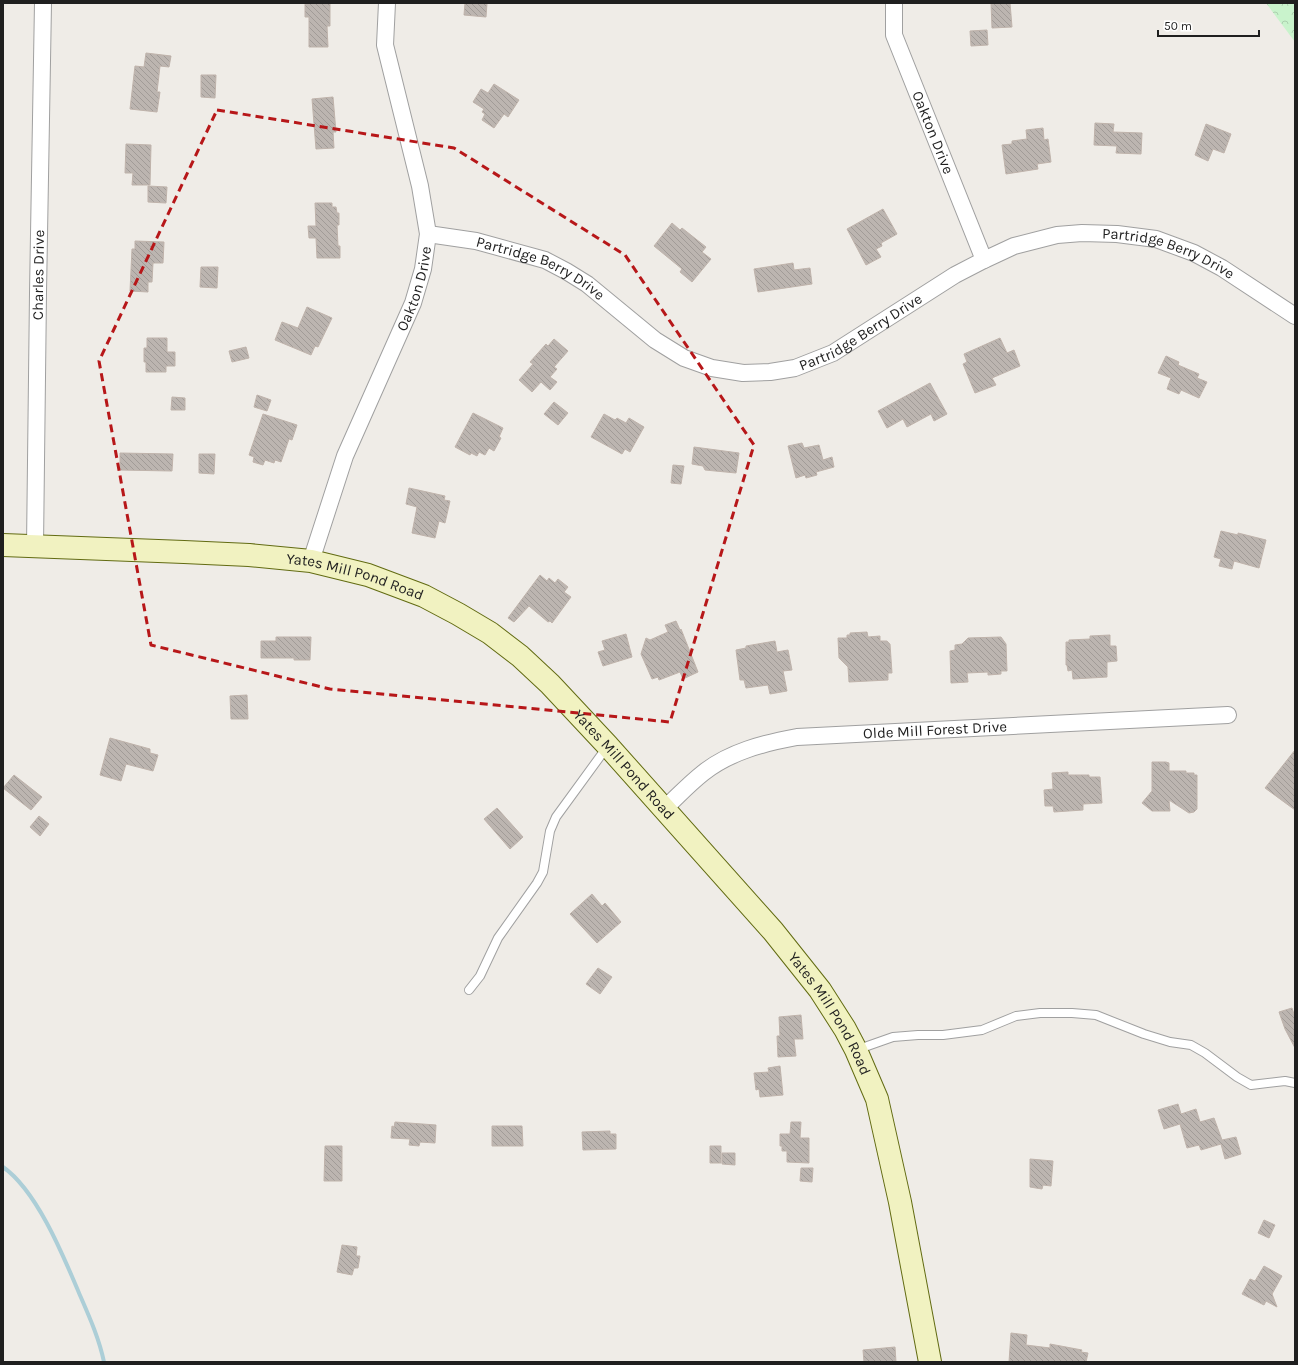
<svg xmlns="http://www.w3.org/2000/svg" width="1298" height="1365" viewBox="0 0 1298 1365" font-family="Karla,sans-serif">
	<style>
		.park { fill: url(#park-crowns) }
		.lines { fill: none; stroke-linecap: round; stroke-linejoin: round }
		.stream { stroke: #acced7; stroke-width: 4 }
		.building { fill: url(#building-back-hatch); stroke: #bfb3ab }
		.lane-casing { stroke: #a0a0a0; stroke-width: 10 }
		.street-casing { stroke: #a0a0a0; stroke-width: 18 }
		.secondary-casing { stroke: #626b12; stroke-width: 24 }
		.lane { stroke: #fff; stroke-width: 8 }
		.street { stroke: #fff; stroke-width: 16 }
		.secondary { stroke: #f1f2c1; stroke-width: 22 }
		.marked { fill: none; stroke: #b71719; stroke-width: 3; stroke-dasharray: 8 5; stroke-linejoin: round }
		.labels { text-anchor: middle; stroke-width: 4; stroke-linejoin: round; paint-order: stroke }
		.street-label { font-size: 15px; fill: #1f1f1f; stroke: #fff }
	</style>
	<defs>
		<pattern id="park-crowns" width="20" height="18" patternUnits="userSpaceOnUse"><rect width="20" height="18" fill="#c9f3cc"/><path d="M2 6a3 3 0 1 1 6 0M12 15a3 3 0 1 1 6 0" fill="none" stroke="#acd0af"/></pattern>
		<pattern id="building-back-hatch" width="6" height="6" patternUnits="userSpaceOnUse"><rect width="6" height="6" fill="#bcb5b0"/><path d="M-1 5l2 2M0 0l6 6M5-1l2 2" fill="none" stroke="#a19b97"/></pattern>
	</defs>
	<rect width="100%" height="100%" fill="#efece7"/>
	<path class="park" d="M1266 3H1295V42Z"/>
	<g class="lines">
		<path class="stream" d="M3 1167C37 1191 63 1255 79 1293 89 1316 99 1338 104 1362"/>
	</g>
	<path class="building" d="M305 3H330V26H327L328 47H309V17H305Z
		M465 3H487L486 17 464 15Z
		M991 3H1010L1012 27 992 28Z
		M987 30 988 45 971 46 970 31Z
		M146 53 171 56 169 67 160 66 157 92H160L157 112 130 109 135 66 144 67Z
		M201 75H216L215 98 201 97Z
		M494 84 519 100 508 117 504 114 494 128 482 120 485 114 482 112 484 109 473 102 481 89 488 93Z
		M333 97 336 132H333L334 148 316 149 312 99Z
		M1095 123 1114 124 1113 132 1142 133 1141 154 1116 153 1117 146 1094 145Z
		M1206 124 1231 134 1224 153 1213 149 1208 161 1195 155Z
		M1043 128 1044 140 1048 139 1051 162 1037 164 1038 169 1006 174 1002 145 1012 144V141L1027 139 1026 130Z
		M126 144 151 145 150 185H132L133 173H125Z
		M148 186 167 187 166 203 148 202Z
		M315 203H332V207H336L337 213H339V225H337L338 246H340V258H317L316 238H309L308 226H316Z
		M883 209 897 234 881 243 882 246 876 249 881 257 866 265 847 229Z
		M672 223 680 230 682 228 706 247 702 252 711 259 692 282 680 272 682 269 654 246Z
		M135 241 164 242 163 263H153L152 282H148V292L130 291 132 249H135Z
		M793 263 794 270 810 268 812 284 758 292 754 269Z
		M201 267H218L217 288 200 287Z
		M307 307 332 318 318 347 315 346 311 355 275 340 282 322 298 328Z
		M147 338H167V352H175V366H166V372H146V362H144V348H147Z
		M1000 338 1007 353 1014 350 1020 366 992 378 996 385 975 393 963 364 967 362 964 354Z
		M554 339 568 351 554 367 557 369 550 377 557 382 550 390 541 382 532 392 519 380 533 364 530 362 546 344 548 346Z
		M246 347 249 358 232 362 229 351Z
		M1166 356 1179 362 1178 365 1199 374 1197 378 1207 382 1199 398 1181 390 1179 394 1167 389 1171 378 1158 373Z
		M930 383 947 414 934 421 931 414 907 427 903 419 887 428 878 411Z
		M257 395 271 400 267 411 254 407Z
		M172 397 185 398V410H171Z
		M554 402 568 413 558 425 544 414Z
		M473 413 503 428 499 437 501 438 494 451 489 448 485 455 479 452 477 456 471 453 470 455 455 447Z
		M263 414 297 425 292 440 289 439 281 462 275 460 274 463 265 460 263 465 253 462 254 457 249 455Z
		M604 414 615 420 617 418 626 423 629 418 644 427 630 452 625 449 622 454 591 437Z
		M802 443 804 448 819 445 823 460 832 457 834 467 816 472 817 475 806 478 805 475 796 478 788 446Z
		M694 447 739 453 736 473 705 470 703 466 692 464Z
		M120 453 173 454 172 471 120 470Z
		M199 454H215L214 474 199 473Z
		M673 465 684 466 681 484 671 483Z
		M409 488 445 496 444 500 450 501 445 523 439 521 435 538 412 533 417 507 406 504Z
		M1221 531 1238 535V533L1266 540 1259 568 1234 561 1232 569 1219 566 1221 559 1214 557Z
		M540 575 547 581 549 578 555 583 558 579 568 587 564 592 571 597 552 623 550 621 548 622 529 606 514 622 508 618Z
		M676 621 680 630 681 629 698 672 683 679 680 672 659 680 658 677 652 679 641 654 646 638 650 640 668 632 665 625Z
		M867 632 868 637 880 636V641H887L890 644 892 673H888V680L849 682 848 667 839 658 838 638H847V635H850V633Z
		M626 634 632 657 603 666 598 652 605 650 602 641Z
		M1110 635V646H1116L1117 661 1107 662V677L1073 679 1072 670 1068 671 1067 665H1066V642H1069V640L1090 639V636Z
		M276 637H311L310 660H294V658H261V641H276Z
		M1001 637 1006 644 1007 671H1001V674L988 675V672L967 673 968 682 951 683 950 651 955 650V645L962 644 968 638Z
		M775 641 777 652 788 650 792 670 783 671 787 691 770 694 768 685 746 688 744 680H740L736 650 746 648V646Z
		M247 695 248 719H231L230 696Z
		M110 738 150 749V753L158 755 153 771 126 764 121 781 100 775Z
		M1295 750V810L1265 788Z
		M1152 762H1166L1169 763V771H1186V773H1194V775H1197V809L1194 812 1189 813 1169 800 1170 811H1152L1142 803 1152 791Z
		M1068 772V775H1089V777H1100L1102 803 1083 804V810L1054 812 1053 806H1045L1044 790 1053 789 1052 773Z
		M14 775 42 797 31 810 3 788Z
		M497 808 523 837 510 849 484 819Z
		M39 816 49 824 40 836 30 827Z
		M592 894 602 906 605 903 621 922 597 943 570 914Z
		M598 968 612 977 600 994 586 984Z
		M1292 1008 1295 1017V1048L1285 1029 1279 1012Z
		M801 1015 803 1039H794L796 1056 778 1057 777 1036H780L779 1017Z
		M780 1066 783 1095 760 1097 759 1089 756 1090 754 1073 769 1072 768 1068Z
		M1178 1104 1181 1114 1196 1109 1200 1122 1214 1118 1222 1140 1236 1137 1241 1154 1225 1159 1221 1144 1201 1150 1199 1145 1187 1148 1180 1124 1164 1129 1158 1110Z
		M395 1122 436 1125 435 1143 420 1142 419 1146 409 1145 410 1139 391 1138 392 1126 394 1127Z
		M791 1122H801L800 1138H809V1163L787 1162V1151H782V1146H780V1134H790Z
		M492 1126H522L523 1146H492Z
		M610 1131V1134H616V1149L583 1150 582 1132Z
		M325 1146H342V1181H324Z
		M710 1146H721V1163H710Z
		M722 1153H735V1165L722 1164Z
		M1030 1159 1053 1161 1051 1186 1043 1185 1042 1189 1030 1187Z
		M801 1168H813L812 1182 800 1181Z
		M1264 1220 1275 1225 1269 1238 1258 1233Z
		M342 1245 357 1247 356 1256H360L358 1268H354L352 1275 337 1272Z
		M1264 1266 1282 1276 1272 1294 1277 1307 1266 1301 1264 1305 1242 1294 1250 1279 1255 1281Z
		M1011 1333 1027 1335 1026 1345 1050 1348V1344L1082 1350 1081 1352 1088 1353 1086 1362H1009Z
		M895 1347 896 1362H864L863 1350Z"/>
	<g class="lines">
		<g class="lane-casing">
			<path id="lane" d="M469 990 480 976 498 938 537 883 543 872 550 831 556 817 607 747
				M856 1050 893 1037 918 1035H943L982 1030 1016 1016 1040 1013H1072L1096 1015 1144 1034 1170 1042 1191 1045 1205 1053 1237 1077 1251 1085 1285 1081 1295 1083"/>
		</g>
		<g class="street-casing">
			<g id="street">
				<path id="s1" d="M894 3V35L984 260"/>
				<path id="s2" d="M428 234 476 241 545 260 566 271 587 284 655 340 684 358 712 368 743 373 770 372 795 368 833 353 955 275 984 260 1014 246 1057 235 1082 233 1117 234 1156 239 1194 253 1222 268 1295 316"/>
				<path id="s3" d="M35 546 38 293 43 3"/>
				<path id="s4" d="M311 561 345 456 413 303 423 269 428 234 420 186 385 45 387 3"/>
				<path id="s5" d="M664 809C677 797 689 784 703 773 729 752 764 743 797 737L1228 715"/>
			</g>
		</g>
		<g class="secondary-casing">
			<g id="secondary">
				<path id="s6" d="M3 545 184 552 249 555 311 561 368 575 424 596 458 614 490 633 520 656 550 684 608 746 773 931 820 990 845 1029 856 1050 877 1099 900 1202 930 1362"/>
			</g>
		</g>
		<use href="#lane" class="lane"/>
		<use href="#street" class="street"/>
		<use href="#secondary" class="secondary"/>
	</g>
	<path class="marked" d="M217 110 454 148 625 255 754 445 670 722 330 689 151 645 99 361Z"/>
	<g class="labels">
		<g class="street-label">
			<text dy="5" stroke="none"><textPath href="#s1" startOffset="137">Oakton Drive</textPath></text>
			<text dy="5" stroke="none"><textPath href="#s2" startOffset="815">Partridge Berry Drive</textPath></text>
			<text dy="5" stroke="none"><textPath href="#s2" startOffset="119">Partridge Berry Drive</textPath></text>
			<text dy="5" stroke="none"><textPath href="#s3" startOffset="271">Charles Drive</textPath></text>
			<text dy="5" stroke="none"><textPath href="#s4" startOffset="292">Oakton Drive</textPath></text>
			<text dy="5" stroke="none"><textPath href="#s2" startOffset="479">Partridge Berry Drive</textPath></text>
			<text dy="5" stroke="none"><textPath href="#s6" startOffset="355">Yates Mill Pond Road</textPath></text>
			<text dy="5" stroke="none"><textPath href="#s5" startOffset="293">Olde Mill Forest Drive</textPath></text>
			<text dy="5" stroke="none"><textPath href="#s6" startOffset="691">Yates Mill Pond Road</textPath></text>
			<text dy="5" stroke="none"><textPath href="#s6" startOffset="1015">Yates Mill Pond Road</textPath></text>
		</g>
	</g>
	<rect width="1298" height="1365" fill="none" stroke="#1f1f1f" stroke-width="8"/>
	<path d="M1158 30v6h101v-6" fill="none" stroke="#1f1f1f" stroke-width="2"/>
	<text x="1164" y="30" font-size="12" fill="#1f1f1f" stroke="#ffffff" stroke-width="3" paint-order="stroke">50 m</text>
</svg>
